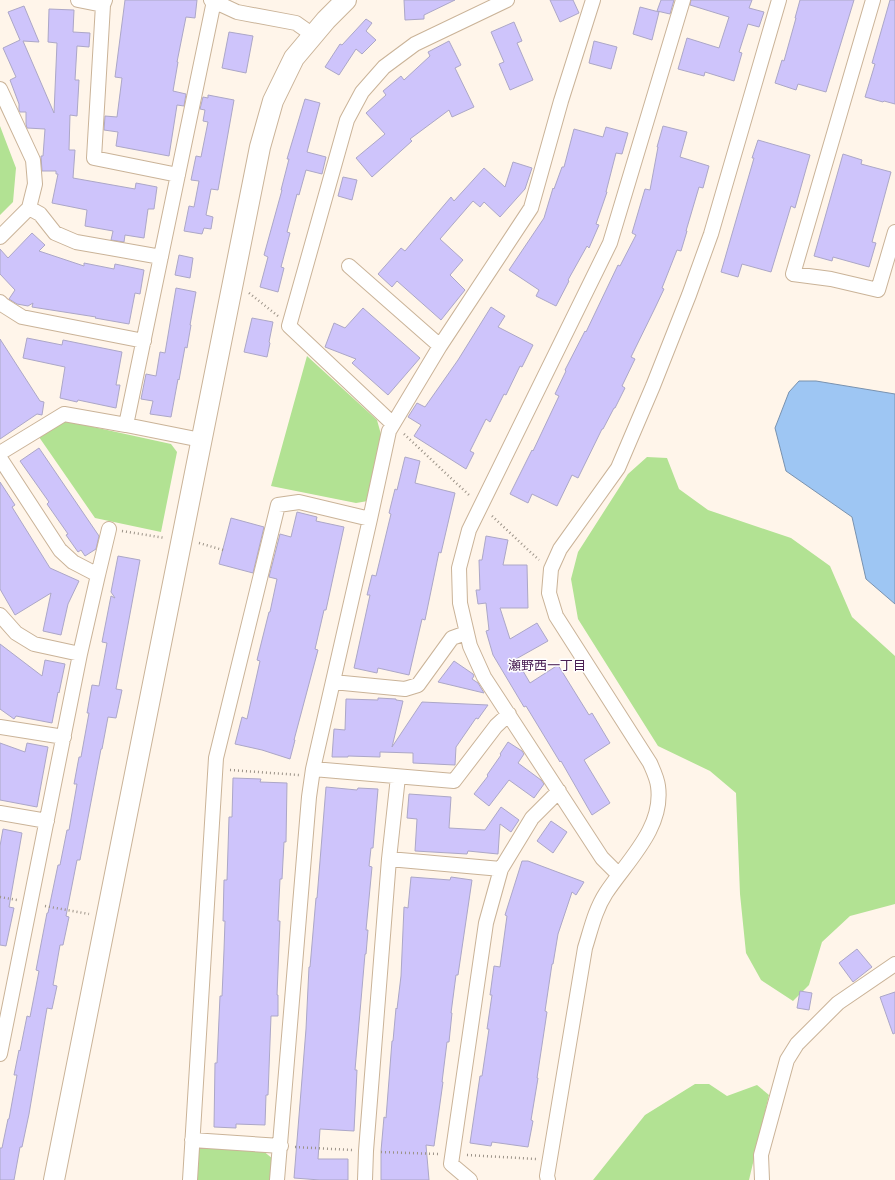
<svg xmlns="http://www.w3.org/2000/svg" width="895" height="1180" viewBox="0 0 895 1180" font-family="Cabin,'Noto Sans JP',sans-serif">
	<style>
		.green { fill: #b2e293 }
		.water { fill: #9ec6f3; stroke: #7992af }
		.building { fill: #cec4fb; stroke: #aca7c7 }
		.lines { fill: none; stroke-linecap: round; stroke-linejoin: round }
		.street-casing { stroke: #cab398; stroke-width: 16 }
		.secondary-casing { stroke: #cab398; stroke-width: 22 }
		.path { stroke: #9b9287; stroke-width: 2.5; stroke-dasharray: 1 3; stroke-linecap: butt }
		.street { stroke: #fff; stroke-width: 14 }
		.secondary { stroke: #fff; stroke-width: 20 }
		.labels { text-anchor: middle; stroke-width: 3; stroke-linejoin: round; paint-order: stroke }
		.neighbourhood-label { font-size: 13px; fill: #4b2054; stroke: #fff }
	</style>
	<rect width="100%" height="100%" fill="#fff5ea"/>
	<path class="green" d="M0 126 16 168 13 202 0 215Z
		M307 356 377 420 382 438 368 501 356 503 271 486Z
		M66 421 171 444 177 452 161 532 95 518 39 437Z
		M647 457 667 458 679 489 708 510 791 538 830 566 852 617 895 656V904L850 916 822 942 809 985 793 1001 761 980 746 953 740 894 736 793 710 771 658 746 578 619 571 579 578 552 628 474Z
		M695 1084H709L727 1096 757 1085 769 1095 749 1180H593L645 1115Z
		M198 1147 262 1150 273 1159 271 1180H195Z"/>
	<path class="water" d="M799 381H816L895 394V604L866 579 852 517 786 471 775 428 789 392Z"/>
	<path class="building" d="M125 0H197L195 18 186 17 177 62H178L173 91 186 94 184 106 177 105 169 156 116 146 118 132 104 130 105 116 117 117 122 78 115 77Z
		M404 0H455L424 15V19L405 20Z
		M550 0H573L579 13 560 22Z
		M661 0H674L670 14 657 11Z
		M691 0H752L749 8 764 12 759 27 748 24 739 52 742 53 734 81 705 72 704 76 678 69 687 38 719 48 729 17 690 5Z
		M800 0H854L826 92 798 84 796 90 775 83 782 60 784 61 796 18H795Z
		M890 0H895V104L884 101 883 102 865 97 875 64 872 63Z
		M24 6 39 42 23 41 54 113 57 43 48 42 49 9 74 10 73 32 90 33 89 47 77 46 75 80H79L77 116 70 115 69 150H75L73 178 135 189 136 183 157 187 154 209H148L144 238 125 235 124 242 111 240 113 231 85 226 87 210 52 203 58 174H56V171H42L41 156H43L45 129 27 128 26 124V112H20L19 110V104L10 80 16 77 3 48 20 40 8 12Z
		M640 7 659 12 652 40 633 34Z
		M366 19 372 23 366 31 376 40 362 54 356 49 339 75 325 67 340 44 342 45Z
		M514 22 522 41 517 43 533 80 510 90 499 64 504 62 491 32Z
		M229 32 253 36 246 73 222 68Z
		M449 41 461 65 455 68 474 107 452 117 449 110 410 139 412 141 372 177 356 158 385 134 366 113 386 95 383 91 401 76 404 80 430 56 428 52Z
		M594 41 617 47 611 69 589 63Z
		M208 95 234 100 218 190 211 189 206 215 213 217 211 229 204 228 202 234 184 231 189 206 194 207 199 181 191 180 196 156 201 157 208 122 203 121 205 110 200 109 203 97 208 98Z
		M305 99 320 103 307 152 326 157 322 174 306 170 299 195 297 194 287 232 290 233 281 267 284 268 278 292 260 287 268 257 264 255 282 190H281L289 159H287Z
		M663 126 687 132 680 157 709 166 703 188 699 187 686 231H687L681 251 677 250 662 288 664 289 655 308 631 357 635 359 622 386 625 388 615 408H614L603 429H602L578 478 572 475 557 506 532 494 528 503 510 494 532 450 533 451 559 396 555 394 566 371 565 370 585 331 586 332 618 265 620 266 636 235 632 233 645 189 650 190 658 147H657Z
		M606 127 628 133 622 154 616 153 606 192H607L596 224 599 225 589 248 587 246 568 280 569 281 556 306 536 296 539 290 509 270 544 218 553 188 554 189 562 167H564L574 129 603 137Z
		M758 140 810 155 795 208 791 206 771 272 742 264 738 277 721 272 754 158H752Z
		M843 154 862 160 861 164 891 172 872 242 876 243 869 267 833 257 832 261 814 256Z
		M513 162 532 168 525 189 500 217 484 202 480 207 473 201 440 239 463 260 450 275 465 290 441 320 397 281 392 287 378 274 401 248 405 251 451 197 454 201 484 168 505 187Z
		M343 177 357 180 352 200 338 196Z
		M32 233 45 245 39 251 84 266V263L114 269 115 264 144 270 140 294 135 293 129 324 95 318 96 317 32 307 33 303 28 306 17 304 9 299 15 290 0 274V249L8 258Z
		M179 255 193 258 190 278 175 275Z
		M176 288 196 292 190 325H191L187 348 185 347 179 380 178 379 171 417 150 414 153 401 141 399 146 374 156 376 160 352 165 353Z
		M491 307 505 316 498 327 533 345 522 367 520 366 506 395 504 394 490 422 486 419 470 451 474 453 466 469 414 436 421 425 408 417 417 403 425 407 458 360Z
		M363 308 420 358 388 395 352 363 356 359 325 347 334 323 345 328Z
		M252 318 273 322 269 342 270 343 267 357 244 352Z
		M27 338 62 345 63 340 122 352 116 385H120L116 408 78 400 77 402 60 398 65 367 23 358Z
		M0 339 40 401 44 402 42 415 37 414 0 439Z
		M39 448 99 536 96 549 85 556 81 550 78 552 66 535 68 534 47 504 49 502 20 461Z
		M405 457 420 461 415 483 455 493 441 553 439 552 425 620 422 619 409 675 378 668 377 673 354 668 370 595H367L372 575 376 576 391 514 389 513 395 489 397 490Z
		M0 482 15 505 12 507 50 568 79 581 68 604 61 635 43 631 51 593 15 615 0 589Z
		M297 512 317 517 316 521 344 527 326 610H324L315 649 318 650 294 740H295L290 759 262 750 235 744 242 717 247 719 260 661 257 660 269 612H270L277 579 269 577 280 534 291 537Z
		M231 518 264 527 253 573 219 564Z
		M486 536 508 540 503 565H527L528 608H500L510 639 537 623 548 641 516 659 530 683 558 665 589 715 592 713 610 743 584 760 610 803 592 815 561 761 560 762 526 706 524 707 493 655 486 631 489 630 486 603 478 604 476 590H480L479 560H482Z
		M118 556 140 560 116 689 122 690 116 718 108 717 102 749H101L80 860H77L66 916 69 917 63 945H60L53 985 57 986 52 1009 47 1008 29 1114 22 1147H20L14 1180H0V1148H2L8 1119H9L17 1075H14L19 1050 20 1051 27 1016 30 1017 39 971 36 970 47 913H48L58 865H60L67 830H69L77 784H74L79 757H81L89 713H87L92 685 99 686 107 643 102 642 111 596 115 598 111 592Z
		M0 644 42 676 45 660 65 664 59 693 58 692 52 723 16 716 14 719 0 709Z
		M454 661 473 674 474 676 472 679 478 683 484 693 438 682Z
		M378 698 396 699V700L403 701 392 747 422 702 488 705 478 719 476 718 456 747 455 765 413 763V753L380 752V757L348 756V757H332L334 729 345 730 346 699 378 700Z
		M508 742 522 751 524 754 518 763 541 780 544 784 534 798 509 780 489 806 474 794 488 776 487 775 501 755 500 754Z
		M0 743 25 752 27 743 48 747 37 807 0 800Z
		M233 778 261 779 260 782 287 783 286 842H284L282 879H280L278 921H280L277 995H278V1016H271L268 1095H266L265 1125 236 1124V1128L214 1127 215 1063H217L220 996H222L224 950 225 921H223L224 880H227L229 817H232Z
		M326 787 357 790 358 788 378 789 373 848H371L369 866 372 867 366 930H368L366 954H365L355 1070H357L354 1131 320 1129 318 1159H348V1180H320L294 1178 306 1029 309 967H310L316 898H317Z
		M409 794 451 797 449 828 485 830 501 807 519 820 511 832 500 824 498 854 468 851 467 854 415 851 417 819 407 818Z
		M551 821 567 832 553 853 537 841Z
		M3 829 22 833 9 907 14 908 6 946 0 945V846Z
		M522 861H528L584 882 576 895 572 892 558 934 553 964H552L545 1011 547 1012 537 1078H538L531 1120 533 1121 528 1147 492 1142 491 1146 470 1143 480 1076H482L489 1029H487L492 995H490L494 966 500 967 507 916 505 915Z
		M411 877 450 880 451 877 472 880 458 975H456L451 1013H452L449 1042H447L442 1082H443L434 1146 426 1145 429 1180H381V1151L384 1117 386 1118 392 1041H393L396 1008 397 1009 401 976 404 907 408 908Z
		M857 949 872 967 853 982 839 963Z
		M800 991 812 993 809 1010 797 1008Z
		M895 992V1033L893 1034 880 997Z"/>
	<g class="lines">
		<g class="street-casing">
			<path id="street" d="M78 0 103 5
				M105 0 103 5 94 158 178 175
				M211 0 237 12 296 23 313 35
				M873 0 793 274 831 279 878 290 895 232
				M0 89 33 160 35 184 29 208 0 237
				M29 208 40 214 55 233 76 242 161 257
				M349 266 440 346
				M0 302 3 305 22 317 144 341
				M393 424 289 326 347 120 362 92 384 67 415 44 507 0
				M126 425 201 440
				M0 453 64 414 126 425 214 1 216 0
				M0 458 60 550 73 562 98 575 80 654 0 1054
				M98 575 109 529
				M0 615 16 633 34 644 80 654
				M333 682 405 689 418 685 452 638 466 633
				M0 727 64 737
				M313 769 454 781 496 726 509 714
				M0 813 47 821
				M389 859 501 869
				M619 875 602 858 484 677 470 646 460 603 459 568 469 530 610 243 683 0
				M192 1140 281 1146
				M190 1180 216 758 278 505 299 502 370 519
				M277 1180 309 797 313 769 370 519 389 431 440 346 531 208 561 101 593 0
				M365 1180 366 1151 389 859 398 777
				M470 1180 451 1164 486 923 501 869 532 818 559 791
				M548 1180 547 1176 585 948C591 929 595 910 606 893 627 861 664 828 658 786 657 778 653 770 650 763L556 616 549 593 551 569 560 549 618 468 653 386 689 295 711 234 779 0
				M762 1180 761 1155 787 1060 797 1044 838 1003 895 964"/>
		</g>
		<g class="secondary-casing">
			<path id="secondary" d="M54 1180 260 147 273 101 294 58 326 20 346 0"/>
		</g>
		<path class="path" d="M249 293 278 316
			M404 434 470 496
			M492 516 539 560
			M122 531 165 538
			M199 543 223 550
			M230 770 299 775
			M0 897 17 900
			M45 906 89 914
			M295 1147 352 1150
			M381 1152 438 1154
			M467 1155 536 1159"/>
		<use href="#street" class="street"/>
		<use href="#secondary" class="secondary"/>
	</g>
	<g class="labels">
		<g class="neighbourhood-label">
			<text x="547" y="670">瀬野西一丁目</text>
		</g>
	</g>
</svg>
